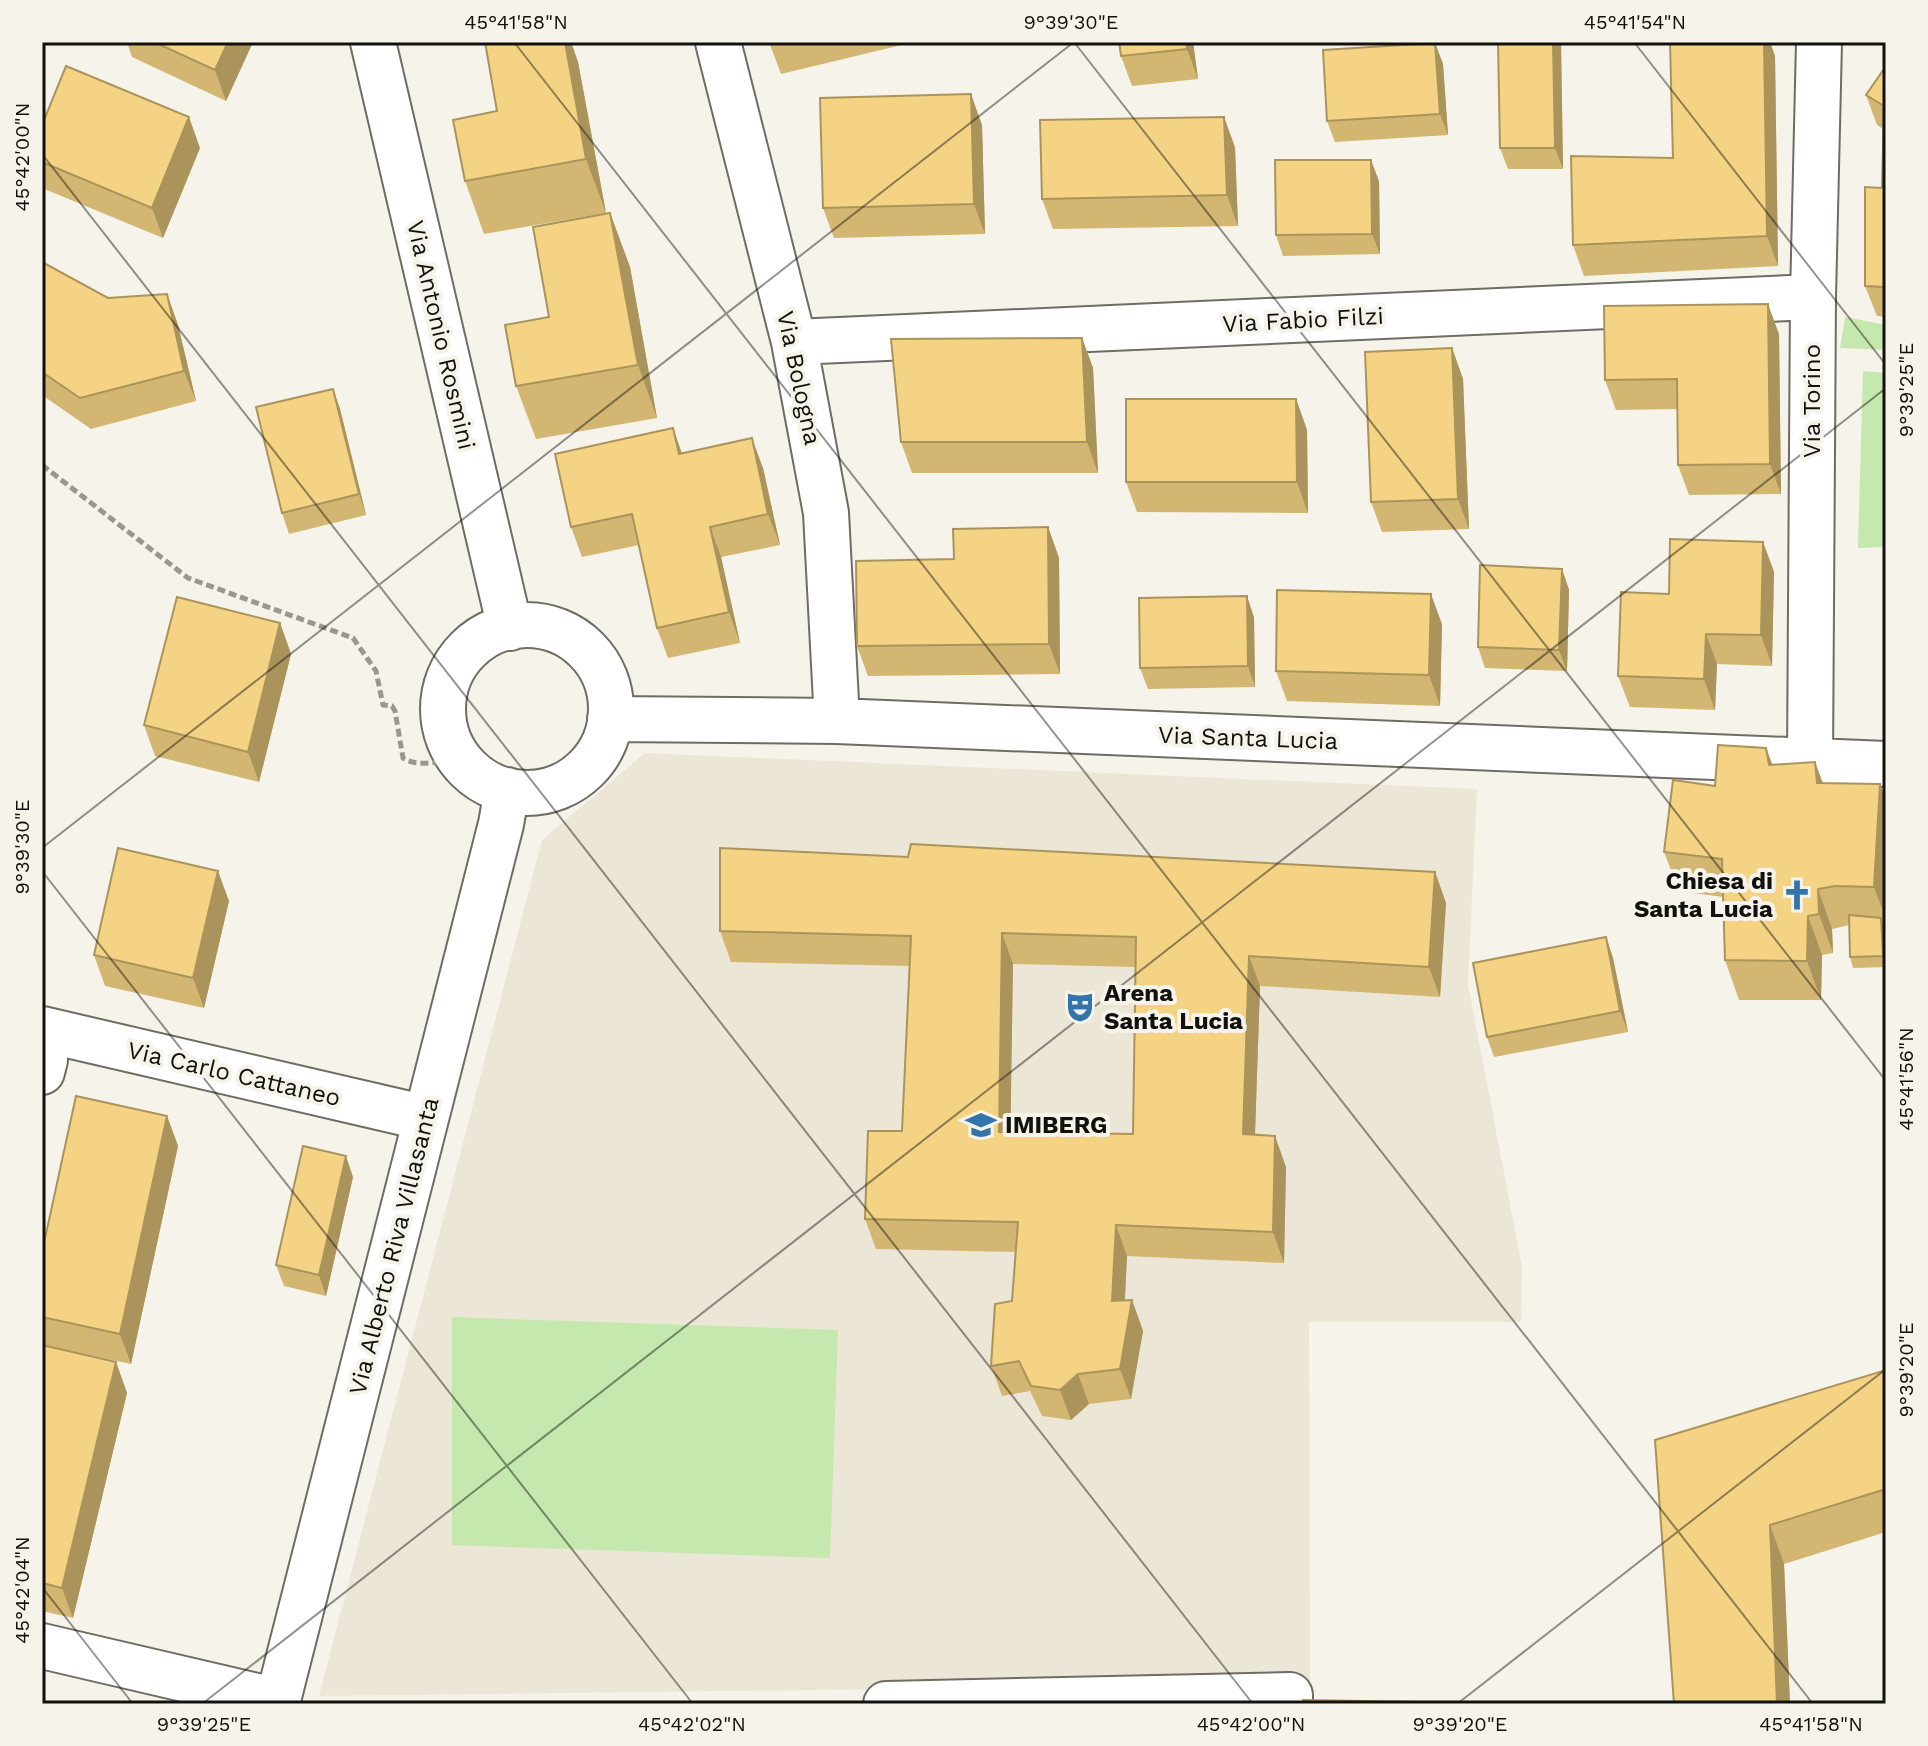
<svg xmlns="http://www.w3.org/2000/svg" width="1928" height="1746" viewBox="0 0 1928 1746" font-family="'Work Sans',sans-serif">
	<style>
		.built { fill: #ece6d6 }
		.green { fill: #c4e8ad }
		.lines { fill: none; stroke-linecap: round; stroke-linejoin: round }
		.minor-casing { stroke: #6f6c64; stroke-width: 48 }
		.path { stroke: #9a9791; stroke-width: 5; stroke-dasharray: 8 4; stroke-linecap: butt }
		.minor { stroke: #fff; stroke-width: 44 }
		.wall { fill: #d2b672; fill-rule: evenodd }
		.shaded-wall { fill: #ab945c }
		.building { fill: #f4d484; stroke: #ab945c; stroke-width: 2; fill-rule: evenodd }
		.ticks { fill: none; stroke: #12110e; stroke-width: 2; stroke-opacity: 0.45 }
		.labels { text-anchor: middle; stroke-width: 8; stroke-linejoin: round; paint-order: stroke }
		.street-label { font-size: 24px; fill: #12110e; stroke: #f6f3ea }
		.poi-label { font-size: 24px; font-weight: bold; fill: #12110e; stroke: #f6f3ea; text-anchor: start }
		.neatline { fill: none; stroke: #12110e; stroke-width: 3 }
		.ticks-label { font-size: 20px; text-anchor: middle; fill: #12110e }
	</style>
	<rect width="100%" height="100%" fill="#f6f3ea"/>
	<path class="built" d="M645 753 1477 789 1468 984 1522 1267 1521 1322H1309L1310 1684 319 1696 542 840Z"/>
	<path class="green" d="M1845 317 1886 325V350L1840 348Z
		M1863 371 1886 373V547L1858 548Z
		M452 1317 838 1330 830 1558 452 1545Z"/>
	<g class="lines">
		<g class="minor-casing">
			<path id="minor" d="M373 42 510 628
				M718 42 794 342 826 513 837 721
				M794 342 1813 297
				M443 709a84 84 0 1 1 168 0a84 84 0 1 1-168 0Z
				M610 719 837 721 1886 764
				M1810 761 1813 297 1819 42
				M42 1029 426 1118
				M42 1072 45 1060
				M42 1646 278 1701
				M277 1704 501 824 507 790
				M886 1704 1290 1695V1704"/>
		</g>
		<path class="path" d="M42 465 188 578 353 638 376 671 383 705 392 706 395 711 403 758C418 768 442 761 460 758"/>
		<use href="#minor" class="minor"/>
	</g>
	<path class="wall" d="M127 42H253L226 101 132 57Z
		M485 42H571L578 62 606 213 484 234 465 181 497 111Z
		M769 42H914L781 74Z
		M1193 42 1198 79 1132 86 1121 56Z
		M1498 42H1561L1563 169H1508L1500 148Z
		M1670 42H1770L1775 56 1778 266 1584 276 1573 245 1673 158Z
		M1435 43 1443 64 1448 135 1335 142 1327 121Z
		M1886 66V317L1877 316 1865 286 1882 188 1883 129 1877 125 1866 95Z
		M42 125 200 148 163 238 42 188Z
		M982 125 985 234 834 238 823 208Z
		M1235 147 1238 226 1053 229 1042 199Z
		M1379 181 1380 254 1283 256 1276 235Z
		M610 213 630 267 657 418 536 439 516 386 549 317Z
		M42 262 108 298 167 294 178 325 196 401 91 429 42 395Z
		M1779 334 1781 494 1689 495 1678 465 1677 409 1616 410 1605 380Z
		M1082 338 1093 368 1098 473H912L901 442Z
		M1452 348 1463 379 1469 529 1382 532 1371 502Z
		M333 389 340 409 366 515 289 534 282 513Z
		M1296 399 1307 430 1308 513 1137 512 1126 482Z
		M682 453 763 468 780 545 721 557 740 643 668 658 657 628 639 545 582 557 571 527Z
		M1048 527 1059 558 1060 674 868 676 857 646 954 559Z
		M1763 542 1774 572 1772 666 1717 664 1715 710 1630 707 1618 676 1669 594Z
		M1562 569 1569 590 1567 671 1485 668 1478 647Z
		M1254 617 1255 687 1148 689 1140 668Z
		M280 623 291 654 259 782 155 756 144 725Z
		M1442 624 1440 706 1287 701 1276 671Z
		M1766 748 1772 765 1815 762 1823 783 1880 784 1886 801V926H1884L1886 967 1853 968 1850 957 1849 925 1832 929 1833 953 1822 955 1821 1000H1739L1725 960 1723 897 1679 891 1664 852 1715 786Z
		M908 857 1435 872 1446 903 1440 997 1260 986 1255 1135 1286 1167 1284 1263 1127 1256 1125 1301 1132 1300 1143 1331 1131 1399 1089 1404 1071 1420 1042 1416 1030 1391 1002 1396 991 1366 1012 1301 1015 1252 876 1249 865 1219 902 1131 910 966 731 962 720 931ZM1013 964 1136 967 1133 1134 1010 1132Z
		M229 901 204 1008 105 986 94 955Z
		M1606 937 1613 958 1628 1032 1494 1057 1487 1037Z
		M167 1116 178 1146 131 1364 42 1345V1252Z
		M353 1177 326 1296 284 1286 276 1265Z
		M42 1345 116 1362 127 1393 73 1618 42 1611Z
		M1886 1370V1532L1784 1564 1790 1704H1674L1655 1440Z"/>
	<path class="shaded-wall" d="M228 42H253L226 101 215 70Z
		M565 42H571L578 62 606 213 586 159Z
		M1186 42H1193L1198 79 1187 49Z
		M1553 42H1561L1563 169 1555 148Z
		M1764 42H1770L1775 56 1778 266 1767 236Z
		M1435 43 1443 64 1448 135 1440 114Z
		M971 94 982 125 985 234 974 204Z
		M189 117 200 148 163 238 152 208Z
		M1224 117 1235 147 1238 226 1227 195Z
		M1371 160 1379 181 1380 254 1372 234Z
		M610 213 630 267 657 418 638 365Z
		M167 294 178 325 196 401 184 371Z
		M1768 304 1779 334 1781 494 1770 464Z
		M1082 338 1093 368 1098 473 1087 442Z
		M1452 348 1463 379 1469 529 1458 499Z
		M333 389 340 409 366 515 359 494Z
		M1296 399 1307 430 1308 513 1297 482Z
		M673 428 684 459 679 454Z
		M752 438 763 468 780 545 768 514Z
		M710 527 721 557 740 643 729 612Z
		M1048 527 1059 558 1060 674 1049 644Z
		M1763 542 1774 572 1772 666 1761 635Z
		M1562 569 1569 590 1567 671 1559 650Z
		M1431 594 1442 624 1440 706 1429 675Z
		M1247 596 1254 617 1255 687 1248 666Z
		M280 623 291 654 259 782 248 752Z
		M1706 634 1717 664 1715 710 1704 679Z
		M1766 748 1781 787 1769 765Z
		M1815 762 1829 801 1817 783Z
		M1880 784 1886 801V919L1874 887Z
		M218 871 229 901 204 1008 193 978Z
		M1435 872 1446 903 1440 997 1429 967Z
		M1818 889 1832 929 1833 953 1819 914Z
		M1808 916 1822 955 1821 1000 1807 961Z
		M1881 918 1885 929 1886 964 1883 956Z
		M1002 933 1013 964 1010 1162 999 1132Z
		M1606 937 1613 958 1628 1032 1620 1011Z
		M1249 956 1260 986 1254 1164 1243 1134Z
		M167 1116 178 1146 131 1364 120 1334Z
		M1275 1136 1286 1167 1284 1263 1273 1232Z
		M346 1156 353 1177 326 1296 319 1275Z
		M1116 1225 1127 1256 1123 1332 1112 1301Z
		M1132 1300 1143 1331 1131 1399 1120 1369Z
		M116 1362 127 1393 73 1618 62 1588Z
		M1078 1374 1089 1404 1071 1420 1060 1390Z
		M1770 1525 1784 1564 1790 1704H1777Z"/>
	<path class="building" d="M154 42H228L215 70Z
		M485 42H565L586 159 465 181 453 120 497 111Z
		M1119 42H1186L1187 49 1121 56Z
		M1498 42H1553L1555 148H1500Z
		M1670 42H1764L1767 236 1573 245 1571 156 1673 158Z
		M1435 43 1440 114 1327 121 1323 50Z
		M66 66 189 117 152 208 42 162V125Z
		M1886 66V287L1865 286V187L1882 188 1884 106 1866 95Z
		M971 94 974 204 823 208 820 98Z
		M1224 117 1227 195 1042 199 1040 120Z
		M1275 160H1371L1372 234 1276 235Z
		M610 213 638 365 516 386 505 325 549 317 533 227Z
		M42 262 108 298 167 294 184 371 80 398 42 372Z
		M1768 304 1770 464 1678 465 1677 379 1605 380 1604 306Z
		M1082 338 1087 442H901L891 339Z
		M1452 348 1458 499 1371 502 1365 352Z
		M333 389 359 494 282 513 256 407Z
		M1126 399H1296L1297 482H1126Z
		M673 428 679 454 752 438 768 514 710 527 729 612 657 628 632 514 571 527 555 454Z
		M1048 527 1049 644 857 646 856 561 954 559 953 529Z
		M1670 539 1763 542 1761 635 1706 634 1704 679 1618 676 1621 592 1669 594Z
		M1480 565 1562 569 1559 650 1478 647Z
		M1277 590 1431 594 1429 675 1276 671Z
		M1247 596 1248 666 1140 668 1139 598Z
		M177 597 280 623 248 752 144 725Z
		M1718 745 1766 748 1769 765 1815 762 1817 783 1880 784 1874 887 1835 886 1818 889 1819 914 1808 916 1807 961 1725 960 1722 859 1664 852 1673 780 1715 786Z
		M911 844 1435 872 1429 967 1249 956 1243 1134 1275 1136 1273 1232 1116 1225 1112 1301 1132 1300 1120 1369 1078 1374 1060 1390 1031 1386 1019 1361 991 1366 995 1304 1012 1301 1018 1222 865 1219 868 1131H902L911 936 720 931V848L908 857ZM1002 933 1136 937 1133 1134 999 1132Z
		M118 848 218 871 193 978 94 955Z
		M1849 915 1881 918 1883 956 1850 957Z
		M1606 937 1620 1011 1487 1037 1473 963Z
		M76 1096 167 1116 120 1334 42 1317V1252Z
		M303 1146 346 1156 319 1275 276 1265Z
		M42 1345 116 1362 62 1588 42 1583Z
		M1886 1370V1489L1770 1525 1777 1704H1674L1655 1440Z
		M1303 1700 1534 1704H1304Z"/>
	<path class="ticks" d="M514 42 1813 1704M1074 42 1886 1081M1634 42 1886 365M42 154 1253 1704M42 848 1074 42M42 871 693 1704M42 1587 133 1704M202 1704 1886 388M1457 1704 1886 1369"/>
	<defs>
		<g id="church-bare" transform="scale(2.4)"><path d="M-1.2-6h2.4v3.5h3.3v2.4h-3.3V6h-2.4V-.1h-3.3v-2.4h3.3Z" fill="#3374ab" stroke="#f6f3ea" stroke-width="2.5" paint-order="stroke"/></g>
		<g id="theatre-bare" transform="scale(2.4)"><path d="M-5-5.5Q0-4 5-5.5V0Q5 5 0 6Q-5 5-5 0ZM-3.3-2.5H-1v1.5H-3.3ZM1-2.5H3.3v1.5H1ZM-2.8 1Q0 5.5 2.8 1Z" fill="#3374ab" stroke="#f6f3ea" stroke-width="2.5" paint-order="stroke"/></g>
		<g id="school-bare" transform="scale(2.4)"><path d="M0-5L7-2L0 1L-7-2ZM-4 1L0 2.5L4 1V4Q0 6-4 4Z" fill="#3374ab" stroke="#f6f3ea" stroke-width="2.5" paint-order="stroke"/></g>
	</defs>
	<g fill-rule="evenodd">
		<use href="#church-bare" x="1797" y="895"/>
		<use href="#theatre-bare" x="1080" y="1007"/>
		<use href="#school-bare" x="981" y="1125"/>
	</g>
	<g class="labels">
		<g class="street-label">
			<text transform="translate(1303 320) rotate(-3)" y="8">Via Fabio Filzi</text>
			<text transform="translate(441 335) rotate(77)" y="8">Via Antonio Rosmini</text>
			<text transform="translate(799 378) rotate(78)" y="8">Via Bologna</text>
			<text transform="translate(1812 401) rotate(-90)" y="8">Via Torino</text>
			<text transform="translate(1248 738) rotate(2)" y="8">Via Santa Lucia</text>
			<text transform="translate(234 1074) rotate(13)" y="8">Via Carlo Cattaneo</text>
			<text transform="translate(394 1246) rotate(-76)" y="8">Via Alberto Riva Villasanta</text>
		</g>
		<g class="poi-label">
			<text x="1773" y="889" text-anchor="end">Chiesa di<tspan x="1773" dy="28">Santa Lucia</tspan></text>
			<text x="1104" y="1001">Arena<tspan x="1104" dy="28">Santa Lucia</tspan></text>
			<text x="1005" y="1133">IMIBERG</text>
		</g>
	</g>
	<rect width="1928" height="1746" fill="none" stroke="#f6f3ea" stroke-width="88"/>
	<rect x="44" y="44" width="1840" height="1658" class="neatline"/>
	<g class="ticks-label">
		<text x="516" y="29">45°41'58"N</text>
		<text x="1071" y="29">9°39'30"E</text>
		<text x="1635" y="29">45°41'54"N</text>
		<text transform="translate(22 157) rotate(-90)" y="7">45°42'00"N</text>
		<text transform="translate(1906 390) rotate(-90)" y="7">9°39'25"E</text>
		<text transform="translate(22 847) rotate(-90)" y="7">9°39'30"E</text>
		<text transform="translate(1906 1079) rotate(-90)" y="7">45°41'56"N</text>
		<text transform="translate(1906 1370) rotate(-90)" y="7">9°39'20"E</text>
		<text transform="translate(22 1590) rotate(-90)" y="7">45°42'04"N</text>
		<text x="204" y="1731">9°39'25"E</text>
		<text x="692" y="1731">45°42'02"N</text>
		<text x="1251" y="1731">45°42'00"N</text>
		<text x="1460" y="1731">9°39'20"E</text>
		<text x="1811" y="1731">45°41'58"N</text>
	</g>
</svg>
